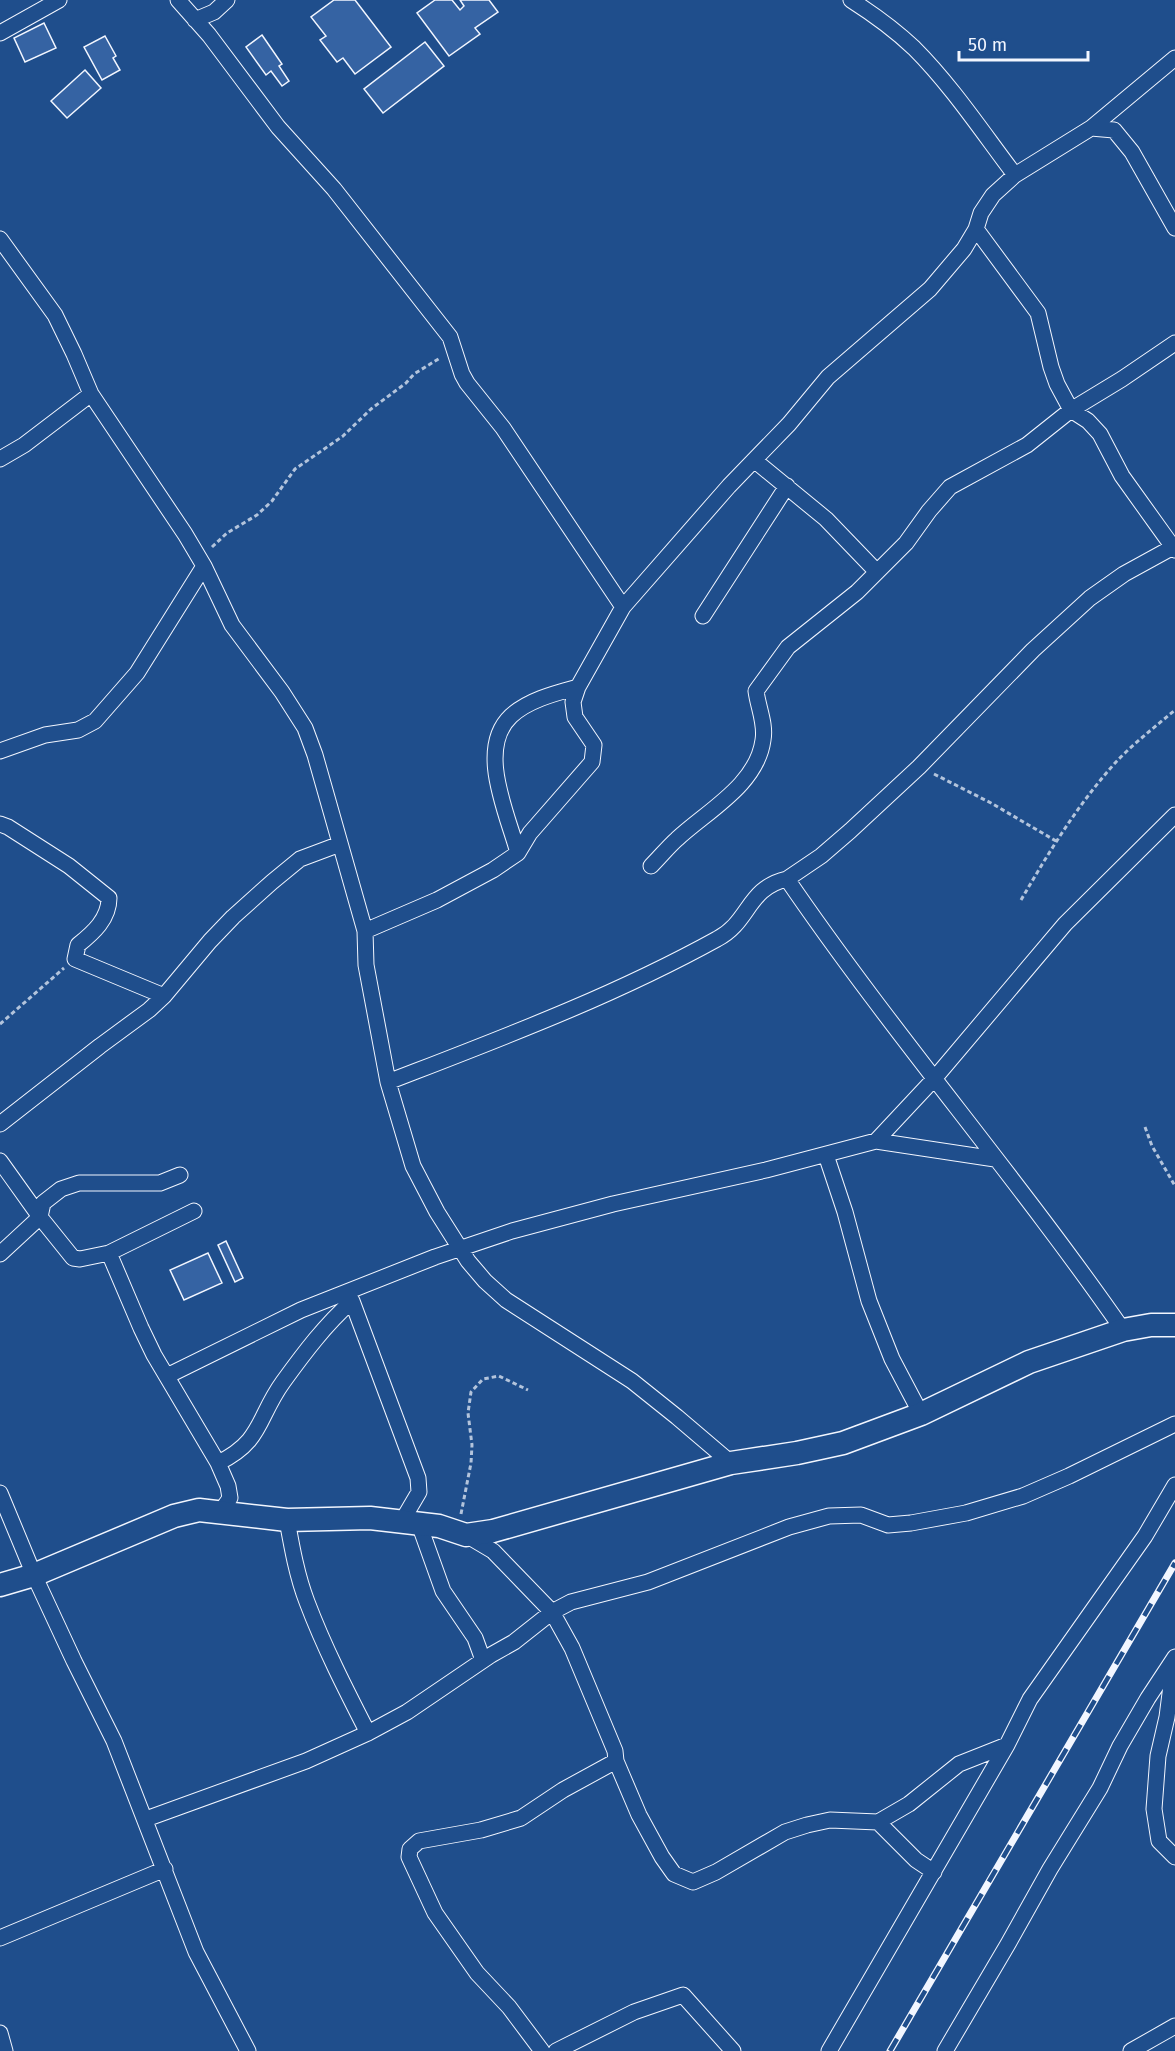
<svg xmlns="http://www.w3.org/2000/svg" width="1175" height="2051" viewBox="0 0 1175 2051" font-family="'Fira Sans',sans-serif">
	<style>
		.building { fill: #3563a3; stroke: #f2f6ff; stroke-width: 1.5 }
		.lines { fill: none; stroke-linecap: round; stroke-linejoin: round }
		.street-casing { stroke: #f2f6ff; stroke-width: 17 }
		.secondary-casing { stroke: #f2f6ff; stroke-width: 25 }
		.path { stroke: #b3c4dc; stroke-width: 3; stroke-dasharray: 4.5 3; stroke-linecap: butt }
		.street { stroke: #1f4e8c; stroke-width: 15 }
		.secondary { stroke: #1f4e8c; stroke-width: 22 }
		.rail-casing { stroke: #f2f6ff; stroke-width: 7 }
		.rail { stroke: #1f4e8c; stroke-width: 4.5; stroke-dasharray: 14; stroke-linecap: butt }
	</style>
	<rect width="100%" height="100%" fill="#1f4e8c"/>
	<path class="building" d="M334 0H355L391 47 355 74 343 58 337 62 320 40 326 36 311 17Z
		M435 0H452L460 10 464 6 460 0H489L498 12 475 28 480 34 449 56 417 13Z
		M44 23 56 48 25 62 14 38Z
		M262 35 282 64 279 66 289 81 282 86 271 71 266 75 246 47Z
		M105 36 116 56 113 58 120 70 102 80 84 47Z
		M425 42 444 66 383 113 364 89Z
		M85 70 101 88 67 118 51 101Z
		M226 1241 243 1278 235 1282 218 1245Z
		M208 1253 222 1283 184 1300 170 1270Z"/>
	<g class="lines">
		<g class="street-casing">
			<path id="street" d="M178 0 209 35 278 127 334 189 450 337 462 374 467 383 503 428 623 607
				M851 0C873 14 895 30 914 48 952 86 983 133 1015 175
				M195 20 214 12 227 0
				M0 33 59 0
				M1091 128 1114 130 1132 152 1175 228
				M976 229 1038 313 1051 367 1057 384 1071 410 1088 421 1100 434 1122 476 1175 550
				M0 239 55 315 74 354 91 394 185 534 204 566 232 625 282 692 305 728 315 755 365 931 366 965 388 1082 413 1166 437 1212 468 1261 485 1281 506 1300 632 1381 677 1417 731 1463
				M0 459 24 445 91 394
				M754 460 826 519 877 572
				M703 616 787 486
				M0 751 45 735 78 730 95 721 137 673 204 566
				M0 824 8 827 69 866 109 898C109 919 93 933 78 945L75 959 164 996
				M518 853C508 815 476 749 511 716 528 700 556 693 578 687
				M651 866C660 857 668 847 677 839 707 811 757 785 763 740 766 724 758 707 756 691L788 647 857 592 906 543 929 511 950 487 1027 445 1071 410 1122 379 1175 343
				M365 931 437 900 493 870 518 853 530 833 592 762 594 745 575 717 573 702 578 687 623 607 729 486 789 424 828 377 930 289 964 249 976 229 981 213 993 195 1015 175 1091 128 1175 58
				M388 1082C499 1039 612 997 717 939 750 922 747 888 787 879
				M0 1124 100 1046 149 1010 164 996 210 941 233 917 272 882 300 859 340 844
				M876 1141 934 1079 1065 924 1175 815
				M826 1155 845 1212 869 1301 892 1359 921 1414
				M0 1161 40 1217 73 1258 80 1259 109 1253 141 1328 154 1355 218 1463 228 1486 230 1498 221 1511
				M109 1253 194 1211
				M0 1254 40 1217 43 1203 61 1189 79 1183H160L180 1175
				M346 1293 352 1301 418 1478 419 1492 402 1521
				M1123 1330C1016 1176 893 1034 787 879L821 856 850 831 919 767 1033 650 1090 598 1124 574 1175 546
				M167 1376 301 1310 435 1257 512 1231 613 1204 766 1170 876 1141 995 1159
				M218 1463C263 1441 257 1418 283 1382 304 1353 325 1325 352 1301
				M0 1493 34 1575 74 1661 114 1741 196 1952 248 2051
				M287 1520C292 1548 297 1576 307 1602 324 1647 346 1690 368 1733
				M419 1524 443 1591 475 1638 483 1660
				M466 1535 493 1551 552 1612 572 1648 615 1751 616 1761 563 1790 521 1818 481 1830 419 1841 410 1849 409 1857 435 1913 477 1973 509 2007 542 2051
				M1174 1662 1167 1717 1158 1756 1154 1809 1159 1841 1175 1857
				M616 1761 639 1815 662 1857 674 1874 693 1882 716 1872 785 1832 807 1825 830 1820 878 1822 909 1804 959 1764 1007 1745
				M146 1819 306 1761 368 1733 407 1712 491 1655 514 1642 552 1612 571 1602 648 1582 789 1527 829 1516 861 1515 888 1525 911 1523 966 1513 1023 1496 1069 1476 1175 1424
				M878 1822 916 1860 934 1872
				M0 1938 165 1869
				M0 2033 5 2051
				M556 2051 634 2012 683 1995 733 2051
				M829 2051 1007 1745 1030 1699 1145 1536 1175 1485
				M945 2051 1008 1944 1050 1869 1100 1788 1120 1746 1148 1698 1175 1657
				M1131 2051 1175 2026"/>
		</g>
		<g class="secondary-casing">
			<path id="secondary" d="M0 1585 34 1575 174 1516 199 1510 287 1520 370 1518 439 1526 466 1535 493 1531 731 1463 797 1453 843 1443 921 1414 1029 1362 1123 1330 1151 1325H1175"/>
		</g>
		<path class="path" d="M212 547 227 533 257 515 272 501 295 469 343 436 371 409 406 383 414 374 440 358
			M934 774 991 803 1056 841
			M1021 900C1049 852 1078 804 1116 762 1134 743 1155 727 1175 710
			M0 1024 64 968
			M1145 1127 1152 1146 1175 1186
			M461 1514 471 1463 472 1445 468 1413 471 1392 483 1379 499 1376 528 1390"/>
		<use href="#street" class="street"/>
		<use href="#secondary" class="secondary"/>
		<g class="rail-casing">
			<path id="rail" d="M890 2051 1175 1563"/>
		</g>
		<use href="#rail" class="rail"/>
	</g>
	<path d="M959 51v9h129v-9" fill="none" stroke="#f2f6ff" stroke-width="3"/>
	<text x="968" y="51" font-size="18" fill="#f2f6ff" stroke="#1f4e8c" stroke-width="4.5" paint-order="stroke">50 m</text>
</svg>
